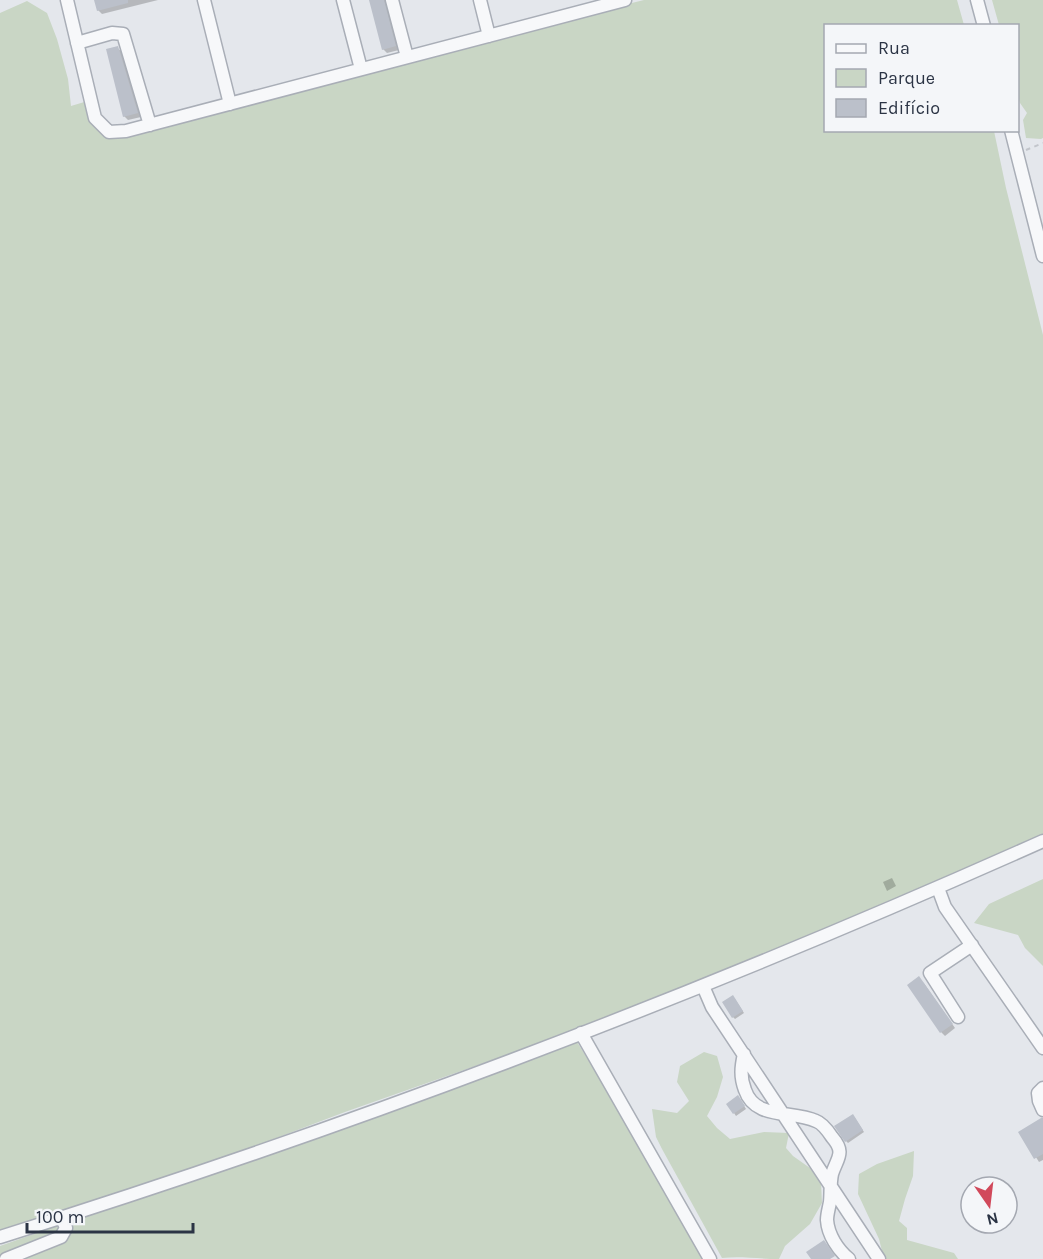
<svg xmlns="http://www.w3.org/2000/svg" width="1043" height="1259" viewBox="0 0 1043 1259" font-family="Karla,sans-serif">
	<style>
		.green { fill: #c9d6c5 }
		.shadow { fill: #0003 }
		.building { fill: #bbc0ca }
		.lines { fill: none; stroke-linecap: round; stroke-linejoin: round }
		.minor-casing { stroke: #a9aeb7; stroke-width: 15 }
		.path { stroke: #c2c5cb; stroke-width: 2; stroke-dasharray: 4.5 4.5; stroke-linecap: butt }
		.minor { stroke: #f7f8fa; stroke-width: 12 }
	</style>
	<rect width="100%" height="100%" fill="#e4e7ec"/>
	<path class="green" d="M644 0H957L964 25 826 26V130L994 131 1006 188 1043 335V835L830 930 577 1030 345 1112 184 1173 0 1232V13L27 1 47 13 57 39 68 79 71 106 91 100 109 132Z
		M992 0H1043V138L1041 139 1026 138 1023 120 1027 113 1020 103 1018 95V26L999 25Z
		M1043 879V966L1025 948 1018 935 974 923 989 904Z
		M577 1042 621 1112 705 1259H0V1246Z
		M704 1052 717 1056 723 1077 717 1097 707 1116 717 1128 730 1139 764 1132 789 1133 786 1148 793 1156 810 1168 821 1183 822 1203 810 1224 785 1246 779 1259C759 1259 741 1256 722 1258L662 1149 656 1137 652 1109 677 1113 689 1101 677 1082 680 1066Z
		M914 1151 913 1176 905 1199 899 1221 907 1228V1240L954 1253 958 1259H884L879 1239 858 1194 859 1174 877 1164Z"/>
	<path class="shadow" d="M95 0H158L102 14 98 10Z
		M371 0H389L387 7 399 50 387 53 383 49Z
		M117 48 121 51 141 117 128 120 124 116Z
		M892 878 896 886 887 891 883 882Z
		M923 982 955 1028 945 1036 941 1032Z
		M735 999 744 1013 735 1019 733 1017Z
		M740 1099 746 1109 736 1116 728 1104Z
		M855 1118 864 1132 848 1143 846 1141Z
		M1043 1119V1160L1039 1162 1020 1132Z"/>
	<path class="building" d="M94 0H128V3L97 11Z
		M369 0H384L396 46 382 50Z
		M118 46 138 113 123 117 106 49Z
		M919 976 953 1024 940 1033 907 985Z
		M733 995 743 1011 732 1018 722 1002Z
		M738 1095 745 1106 733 1114 726 1104Z
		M853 1114 863 1130 845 1142 834 1126Z
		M1041 1118H1043V1154L1034 1159 1018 1132Z
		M824 1240 835 1256 830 1259H811L806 1252Z"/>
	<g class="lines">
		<g class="minor-casing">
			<path id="minor" d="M67 0 95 118 109 132 126 131 625 0
				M204 0 230 104
				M343 0 361 69
				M392 0 407 57
				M480 0 489 36
				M977 0 984 26
				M77 43 112 33 123 34 150 125
				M1011 130 1043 256
				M938 888 945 907 1043 1048
				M703 986 712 1007 879 1259
				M958 1017 930 973 972 945
				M581 1033 710 1259
				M744 1054C741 1067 740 1077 745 1090 755 1120 792 1110 816 1121 822 1123 828 1131 832 1137 846 1153 837 1158 832 1174 830 1183 831 1193 830 1202 829 1208 827 1214 827 1220 828 1235 838 1250 849 1259
				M1043 1088 1038 1093 1039 1101 1043 1110
				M0 1237C355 1126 703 993 1043 841
				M6 1259 61 1237 66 1228 62 1218"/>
		</g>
		<path class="path" d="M1026 150 1043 143"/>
		<use href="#minor" class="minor"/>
	</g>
	<rect x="824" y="24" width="195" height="108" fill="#f4f6f9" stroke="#a4a8b1" stroke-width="1.5"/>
	<rect x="836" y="44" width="30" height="9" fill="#f7f8fa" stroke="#a4a8b1" stroke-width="1.5"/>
	<text x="878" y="54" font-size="18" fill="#2b3445">Rua</text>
	<rect x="836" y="69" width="30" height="18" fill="#c9d6c5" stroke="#a4a8b1" stroke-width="1.5"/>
	<text x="878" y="84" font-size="18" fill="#2b3445">Parque</text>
	<rect x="836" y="99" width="30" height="18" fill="#bbc0ca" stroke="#a4a8b1" stroke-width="1.5"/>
	<text x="878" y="114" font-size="18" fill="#2b3445">Edifício</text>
	<g transform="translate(989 1205) rotate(166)"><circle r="28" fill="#f4f6f9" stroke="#a4a8b1" stroke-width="1.5"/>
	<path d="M0-4.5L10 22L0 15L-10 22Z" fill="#d1495b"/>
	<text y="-9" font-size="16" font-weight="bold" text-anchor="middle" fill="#2b3445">N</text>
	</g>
	<path d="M27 1223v9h166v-9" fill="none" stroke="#2b3445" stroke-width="3"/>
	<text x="36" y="1223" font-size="18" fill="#2b3445" stroke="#f4f6f9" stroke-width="4.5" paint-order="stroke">100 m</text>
</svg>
